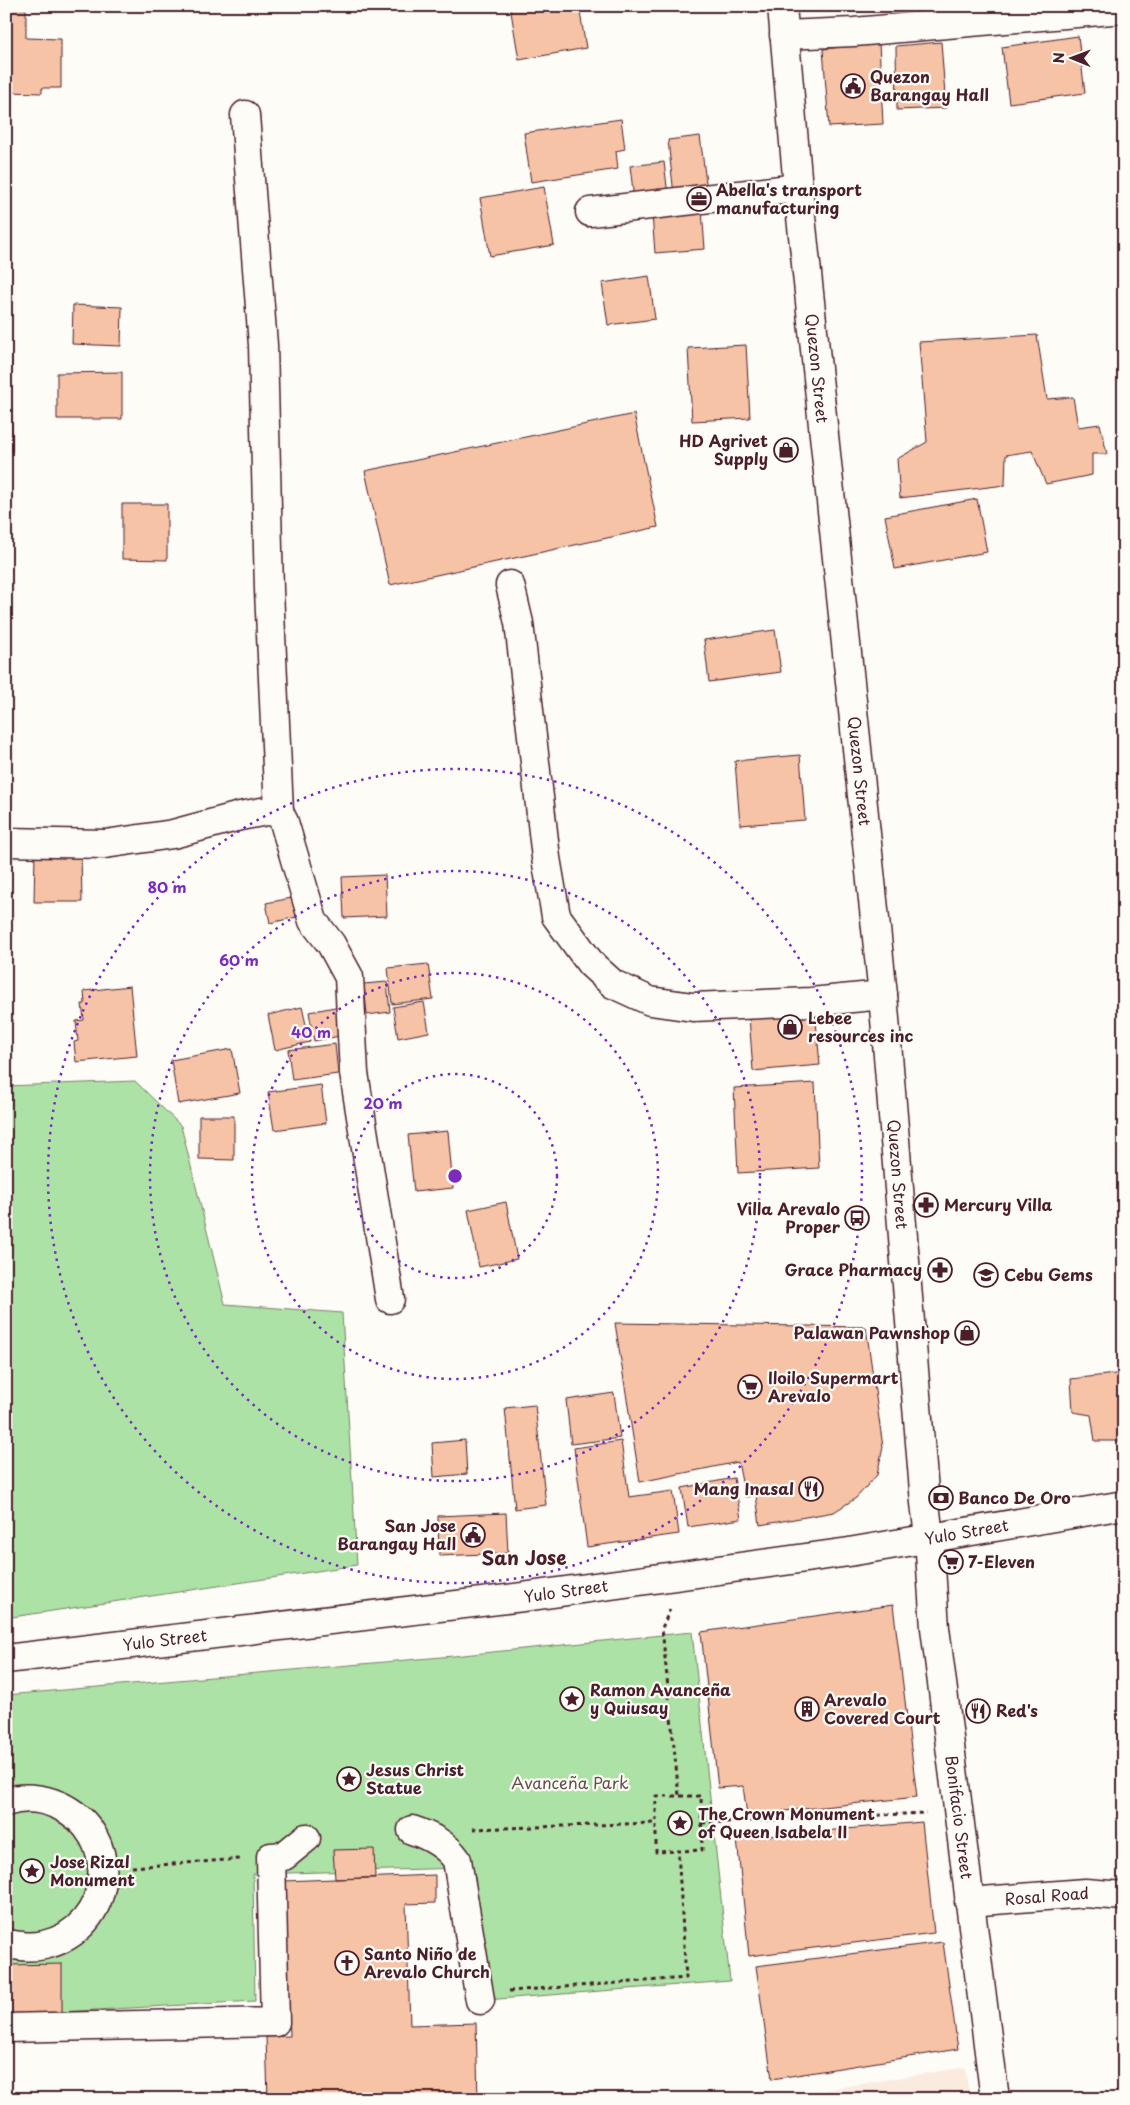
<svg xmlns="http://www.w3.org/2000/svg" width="1130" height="2105" viewBox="0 0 1130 2105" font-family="'Playpen Sans',sans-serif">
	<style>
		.built { fill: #fbebdf }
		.green { fill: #ace2a5; stroke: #7b8068 }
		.building { fill: #f6c3a7; stroke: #4a1f2b }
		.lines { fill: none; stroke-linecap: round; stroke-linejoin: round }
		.minor-casing { stroke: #4a1f2b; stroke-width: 31 }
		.major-casing { stroke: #4a1f2b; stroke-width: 31 }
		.path { stroke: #4a1f2b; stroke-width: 3; stroke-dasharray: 4 4; stroke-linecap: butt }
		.minor { stroke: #fdfcf7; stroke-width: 28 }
		.major { stroke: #fdfcf7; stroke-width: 28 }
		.ring { fill: none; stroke: #7b2cbf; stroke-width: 2.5; stroke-dasharray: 2.5 5 }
		.labels { text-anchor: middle; stroke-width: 4.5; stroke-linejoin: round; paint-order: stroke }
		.poi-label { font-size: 16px; font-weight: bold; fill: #4a1f2b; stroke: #fdfcf7; text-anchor: start }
		.street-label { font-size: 16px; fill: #4a1f2b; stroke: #fdfcf7 }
		.park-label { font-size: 16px; fill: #62504a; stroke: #fdfcf7 }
		.quarter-label { font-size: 19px; font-weight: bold; fill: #4a1f2b; stroke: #fdfcf7 }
		.centre { fill: #7b2cbf; stroke: #fdfcf7; stroke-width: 2.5 }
		.ring-label { font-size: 15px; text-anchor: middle; font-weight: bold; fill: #7b2cbf; stroke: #fdfcf7; stroke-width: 4.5; stroke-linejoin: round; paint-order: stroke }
	</style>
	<rect width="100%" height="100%" fill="#fdfcf7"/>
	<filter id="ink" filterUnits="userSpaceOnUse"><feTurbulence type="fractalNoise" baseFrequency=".02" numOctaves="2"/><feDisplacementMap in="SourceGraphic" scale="10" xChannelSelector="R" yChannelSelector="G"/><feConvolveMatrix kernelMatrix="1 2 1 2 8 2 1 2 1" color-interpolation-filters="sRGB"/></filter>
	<g filter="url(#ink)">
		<path class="built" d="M965 2067 970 2099H786V2096Z"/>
		<path class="green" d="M135 1081 181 1126 225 1304 342 1313 357 1565 6 1618V1086Z
			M692 1632 730 1981 473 2001 461 1868 253 1874 255 2001 6 2015V1695L453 1656Z"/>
		<path class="building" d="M510 6H579L586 48 519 60Z
			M6 8 26 9V38L61 39V88H42V93L6 92Z
			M1078 36 1085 93 1009 103 1002 47Z
			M941 42 946 108 897 110 896 46Z
			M879 43 883 124 829 127 823 49Z
			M6 111H9L11 163H6Z
			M621 119 625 149 616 151 618 169 531 182 524 133Z
			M700 136 707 190 674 195 668 140Z
			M664 162 668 195 634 199 630 166Z
			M544 187 554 245 490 256 480 198Z
			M702 210 705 249 655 253 652 214Z
			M649 276 655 319 608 325 602 283Z
			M73 305 122 307 121 346 72 344Z
			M1037 335 1047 399 1073 397 1078 427 1100 424 1107 454H1092V475L1046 484 1032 451 1006 455 1005 485 900 498 897 459 927 442 919 342Z
			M746 345 750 418 692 421 688 348Z
			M6 356H11L12 451H6Z
			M122 372V419H57V373Z
			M634 414 658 527 390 585 365 471Z
			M977 499 987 552 895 569 885 516Z
			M122 504H167V560L122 559Z
			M775 630 781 672 709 682 704 640Z
			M800 755 805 820 740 825 735 761Z
			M35 853H81L82 902H34Z
			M385 875 387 916 344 918 342 877Z
			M297 897 301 916 270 923 266 903Z
			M428 964 433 999 392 1004 388 968Z
			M387 982 390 1012 367 1015 364 984Z
			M130 986 137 1056 76 1062 74 1042 78 1041 76 1021 84 1020 82 1004H85L84 991Z
			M424 1002 429 1032 398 1038 393 1007Z
			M340 1006 345 1035 314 1041 309 1012Z
			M302 1007 310 1042 275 1050 268 1015Z
			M815 1010 820 1065 753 1071 749 1016Z
			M335 1044 338 1074 292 1080 288 1050Z
			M232 1049 240 1093 178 1104 171 1060Z
			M815 1083 819 1168 738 1173 734 1088Z
			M321 1085 326 1123 274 1130 268 1092Z
			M199 1116H234V1160L199 1159Z
			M448 1131 453 1188 414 1192 408 1135Z
			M506 1202 517 1259 479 1267 468 1210Z
			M615 1323 866 1327 883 1447 877 1475 856 1498 834 1512 760 1525 756 1495 745 1497 738 1462 640 1482Z
			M1124 1373V1441H1095L1091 1415 1073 1412 1071 1379Z
			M614 1393 620 1438 571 1444 566 1400Z
			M535 1405 546 1505 515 1509 505 1408Z
			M465 1440 467 1474 434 1477 432 1443Z
			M621 1441 629 1497 673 1491 679 1534 587 1547 574 1448Z
			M734 1478 741 1519 688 1527 682 1488Z
			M506 1513 508 1553 439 1556 438 1516Z
			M893 1605 917 1797 747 1815 743 1786 718 1788 701 1632Z
			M922 1822 934 1933 749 1956 737 1839Z
			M374 1849 375 1878 335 1879 333 1850Z
			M435 1875V1903L406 1904 410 2025 476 2023 478 2099H268L266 2037 290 2036 284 1881Z
			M943 1942 958 2049 772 2079 756 1966Z
			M62 1964V2020L6 2022V1965Z"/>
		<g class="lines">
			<g class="minor-casing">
				<g id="minor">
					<path d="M784 35 854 32 1124 9"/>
					<path d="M245 115 263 345 269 590 279 812"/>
					<path d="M590 212 798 188"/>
					<path d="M510 585 519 623 546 858 556 916 591 964 613 984 650 1001 693 1007 811 1002 883 995"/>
					<path d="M6 842 105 844 173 834 240 816 267 811 279 812 284 822 313 921 331 944 349 977 354 1073 390 1299"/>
					<path id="s1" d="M929 1537 935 1628 995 2099"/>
					<path d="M6 1802C23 1796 42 1798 58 1805 124 1834 114 1929 44 1945 31 1948 19 1946 6 1944"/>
					<path d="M412 1830C430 1836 446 1844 457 1860L480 2000"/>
					<path id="s2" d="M969 1902 1085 1893 1124 1896"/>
					<path d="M6 2028 275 2022 271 1857 284 1856 306 1838"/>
				</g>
			</g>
			<g class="major-casing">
				<g id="major">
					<path id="s3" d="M782 6 798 188 883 995 925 1503 929 1537"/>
					<path id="s4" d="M6 1659 523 1597 849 1552 1124 1505"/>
				</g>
			</g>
			<path class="path" d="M670 1609 662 1628 679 1796
				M6 1707 9 1770
				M656 1796H701L702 1850 656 1852Z
				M702 1823 926 1813
				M473 1829 655 1823
				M132 1867 240 1859
				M509 1991 686 1978 678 1851"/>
			<use href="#minor" class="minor"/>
			<use href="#major" class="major"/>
		</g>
	</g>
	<g class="ring">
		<circle cx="455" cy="1176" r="102"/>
		<circle cx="455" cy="1176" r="203"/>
		<circle cx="455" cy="1176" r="305"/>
		<circle cx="455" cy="1176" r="407"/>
	</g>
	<defs>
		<g id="civic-ring" transform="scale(1.25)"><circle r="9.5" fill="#fdfcf7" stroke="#4a1f2b" stroke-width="1.5"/><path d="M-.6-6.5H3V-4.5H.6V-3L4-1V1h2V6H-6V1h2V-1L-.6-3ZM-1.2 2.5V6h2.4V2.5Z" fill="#4a1f2b"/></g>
		<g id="office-ring" transform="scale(1.25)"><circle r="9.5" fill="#fdfcf7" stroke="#4a1f2b" stroke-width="1.5"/><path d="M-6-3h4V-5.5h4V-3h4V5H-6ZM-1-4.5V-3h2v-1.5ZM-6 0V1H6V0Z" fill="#4a1f2b"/></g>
		<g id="shop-ring" transform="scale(1.25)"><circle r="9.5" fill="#fdfcf7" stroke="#4a1f2b" stroke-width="1.5"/><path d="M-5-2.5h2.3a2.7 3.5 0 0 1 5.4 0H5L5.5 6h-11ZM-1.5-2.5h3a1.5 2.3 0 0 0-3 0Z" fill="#4a1f2b"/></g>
		<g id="pharmacy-ring" transform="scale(1.25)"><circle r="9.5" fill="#fdfcf7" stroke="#4a1f2b" stroke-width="1.5"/><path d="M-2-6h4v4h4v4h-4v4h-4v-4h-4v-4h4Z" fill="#4a1f2b"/></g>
		<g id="bus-ring" transform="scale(1.25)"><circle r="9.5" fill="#fdfcf7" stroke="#4a1f2b" stroke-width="1.5"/><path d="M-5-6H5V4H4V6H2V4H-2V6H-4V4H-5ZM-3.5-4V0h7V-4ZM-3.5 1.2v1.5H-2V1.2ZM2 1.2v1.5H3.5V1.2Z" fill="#4a1f2b"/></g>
		<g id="school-ring" transform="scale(1.25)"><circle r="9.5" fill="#fdfcf7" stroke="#4a1f2b" stroke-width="1.5"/><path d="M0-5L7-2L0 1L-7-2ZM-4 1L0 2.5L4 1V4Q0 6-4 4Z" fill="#4a1f2b"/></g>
		<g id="supermarket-ring" transform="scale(1.25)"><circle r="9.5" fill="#fdfcf7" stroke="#4a1f2b" stroke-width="1.5"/><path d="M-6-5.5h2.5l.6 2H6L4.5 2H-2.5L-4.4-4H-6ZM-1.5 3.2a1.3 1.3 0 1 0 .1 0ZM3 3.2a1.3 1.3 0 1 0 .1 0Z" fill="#4a1f2b"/></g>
		<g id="restaurant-ring" transform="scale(1.25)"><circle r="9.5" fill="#fdfcf7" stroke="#4a1f2b" stroke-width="1.5"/><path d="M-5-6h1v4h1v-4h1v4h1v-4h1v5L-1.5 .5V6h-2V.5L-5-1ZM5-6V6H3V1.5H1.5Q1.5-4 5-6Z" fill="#4a1f2b"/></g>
		<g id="bank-ring" transform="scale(1.25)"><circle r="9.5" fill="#fdfcf7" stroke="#4a1f2b" stroke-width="1.5"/><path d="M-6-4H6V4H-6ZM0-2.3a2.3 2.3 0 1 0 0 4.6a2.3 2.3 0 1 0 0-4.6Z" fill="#4a1f2b"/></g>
		<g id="sight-ring" transform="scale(1.25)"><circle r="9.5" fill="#fdfcf7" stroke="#4a1f2b" stroke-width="1.5"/><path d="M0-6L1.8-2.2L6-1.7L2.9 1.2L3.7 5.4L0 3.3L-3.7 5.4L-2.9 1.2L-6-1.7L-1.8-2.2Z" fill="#4a1f2b"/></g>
		<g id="building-ring" transform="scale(1.25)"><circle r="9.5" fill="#fdfcf7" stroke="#4a1f2b" stroke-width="1.5"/><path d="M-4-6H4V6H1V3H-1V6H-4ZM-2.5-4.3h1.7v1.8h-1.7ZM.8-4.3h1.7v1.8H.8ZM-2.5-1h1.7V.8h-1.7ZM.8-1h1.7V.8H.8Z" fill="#4a1f2b"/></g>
		<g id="church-ring" transform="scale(1.25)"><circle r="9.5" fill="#fdfcf7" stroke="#4a1f2b" stroke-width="1.5"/><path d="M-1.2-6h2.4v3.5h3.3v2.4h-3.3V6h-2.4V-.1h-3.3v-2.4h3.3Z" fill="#4a1f2b"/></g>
	</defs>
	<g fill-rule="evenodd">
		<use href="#civic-ring" x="853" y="86"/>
		<use href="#office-ring" x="699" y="199"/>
		<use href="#shop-ring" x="786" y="450"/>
		<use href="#shop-ring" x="790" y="1027"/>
		<use href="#pharmacy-ring" x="926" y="1205"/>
		<use href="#bus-ring" x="857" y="1218"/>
		<use href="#pharmacy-ring" x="940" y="1270"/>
		<use href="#school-ring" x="986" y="1275"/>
		<use href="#shop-ring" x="967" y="1333"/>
		<use href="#supermarket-ring" x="750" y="1387"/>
		<use href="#restaurant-ring" x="811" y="1489"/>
		<use href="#bank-ring" x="941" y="1498"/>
		<use href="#civic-ring" x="473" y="1535"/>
		<use href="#supermarket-ring" x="951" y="1562"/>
		<use href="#sight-ring" x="572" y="1699"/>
		<use href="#building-ring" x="807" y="1709"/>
		<use href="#restaurant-ring" x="978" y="1711"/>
		<use href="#sight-ring" x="349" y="1779"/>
		<use href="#sight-ring" x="680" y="1823"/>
		<use href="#sight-ring" x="32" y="1871"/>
		<use href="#church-ring" x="347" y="1963"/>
	</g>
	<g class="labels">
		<g class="poi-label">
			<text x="870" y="83">Quezon<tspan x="870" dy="18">Barangay Hall</tspan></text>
			<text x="716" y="196">Abella's transport<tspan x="716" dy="18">manufacturing</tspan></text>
			<text x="768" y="447" text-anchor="end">HD Agrivet<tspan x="768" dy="18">Supply</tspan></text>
			<text x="808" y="1024">Lebee<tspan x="808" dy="18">resources inc</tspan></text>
			<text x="944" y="1211">Mercury Villa</text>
			<text x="840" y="1215" text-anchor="end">Villa Arevalo<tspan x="840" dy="18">Proper</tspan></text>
			<text x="922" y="1276" text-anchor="end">Grace Pharmacy</text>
			<text x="1004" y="1281">Cebu Gems</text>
			<text x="950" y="1339" text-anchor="end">Palawan Pawnshop</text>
			<text x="768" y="1384">Iloilo Supermart<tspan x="768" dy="18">Arevalo</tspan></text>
			<text x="794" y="1495" text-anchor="end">Mang Inasal</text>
			<text x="958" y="1504">Banco De Oro</text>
			<text x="456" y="1532" text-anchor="end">San Jose<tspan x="456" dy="18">Barangay Hall</tspan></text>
			<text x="968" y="1568">7-Eleven</text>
			<text x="590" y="1696">Ramon Avanceña<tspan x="590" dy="18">y Quiusay</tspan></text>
			<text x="824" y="1706">Arevalo<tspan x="824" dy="18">Covered Court</tspan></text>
			<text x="996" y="1717">Red's</text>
			<text x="366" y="1776">Jesus Christ<tspan x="366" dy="18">Statue</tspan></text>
			<text x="698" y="1820">The Crown Monument<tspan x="698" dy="18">of Queen Isabela II</tspan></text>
			<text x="50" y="1868">Jose Rizal<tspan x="50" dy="18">Monument</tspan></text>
			<text x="364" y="1960">Santo Niño de<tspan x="364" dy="18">Arevalo Church</tspan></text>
		</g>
		<g class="street-label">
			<text dy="6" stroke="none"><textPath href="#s3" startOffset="364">Quezon Street</textPath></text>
			<text dy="6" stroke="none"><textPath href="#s3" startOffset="769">Quezon Street</textPath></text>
			<text dy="6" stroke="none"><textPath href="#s3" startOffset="1174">Quezon Street</textPath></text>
			<text dy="6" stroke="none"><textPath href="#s4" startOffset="969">Yulo Street</textPath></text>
			<text dy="6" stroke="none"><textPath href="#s4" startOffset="564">Yulo Street</textPath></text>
			<text dy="6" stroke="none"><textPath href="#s4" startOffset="160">Yulo Street</textPath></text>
			<text dy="6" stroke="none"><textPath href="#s1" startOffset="282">Bonifacio Street</textPath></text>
			<text dy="6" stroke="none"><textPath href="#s2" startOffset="78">Rosal Road</textPath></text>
		</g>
		<g class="park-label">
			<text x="570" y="1789">Avanceña Park</text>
		</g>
		<g class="quarter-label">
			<text x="524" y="1565">San Jose</text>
		</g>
	</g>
	<circle cx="455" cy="1176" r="8" class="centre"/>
	<g class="ring-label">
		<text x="167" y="893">80 m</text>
		<text x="239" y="966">60 m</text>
		<text x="311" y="1038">40 m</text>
		<text x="383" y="1109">20 m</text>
	</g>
	<rect width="1130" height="2105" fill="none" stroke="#fdfcf7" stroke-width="25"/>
	<rect x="12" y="12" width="1105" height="2080" fill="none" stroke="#4a1f2b" stroke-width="2" filter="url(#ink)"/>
	<g transform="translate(1072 58) rotate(271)" stroke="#fdfcf7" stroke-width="4" paint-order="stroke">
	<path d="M0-4L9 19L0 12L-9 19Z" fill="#4a1f2b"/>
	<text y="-8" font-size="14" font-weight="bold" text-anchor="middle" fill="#4a1f2b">N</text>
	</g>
</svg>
